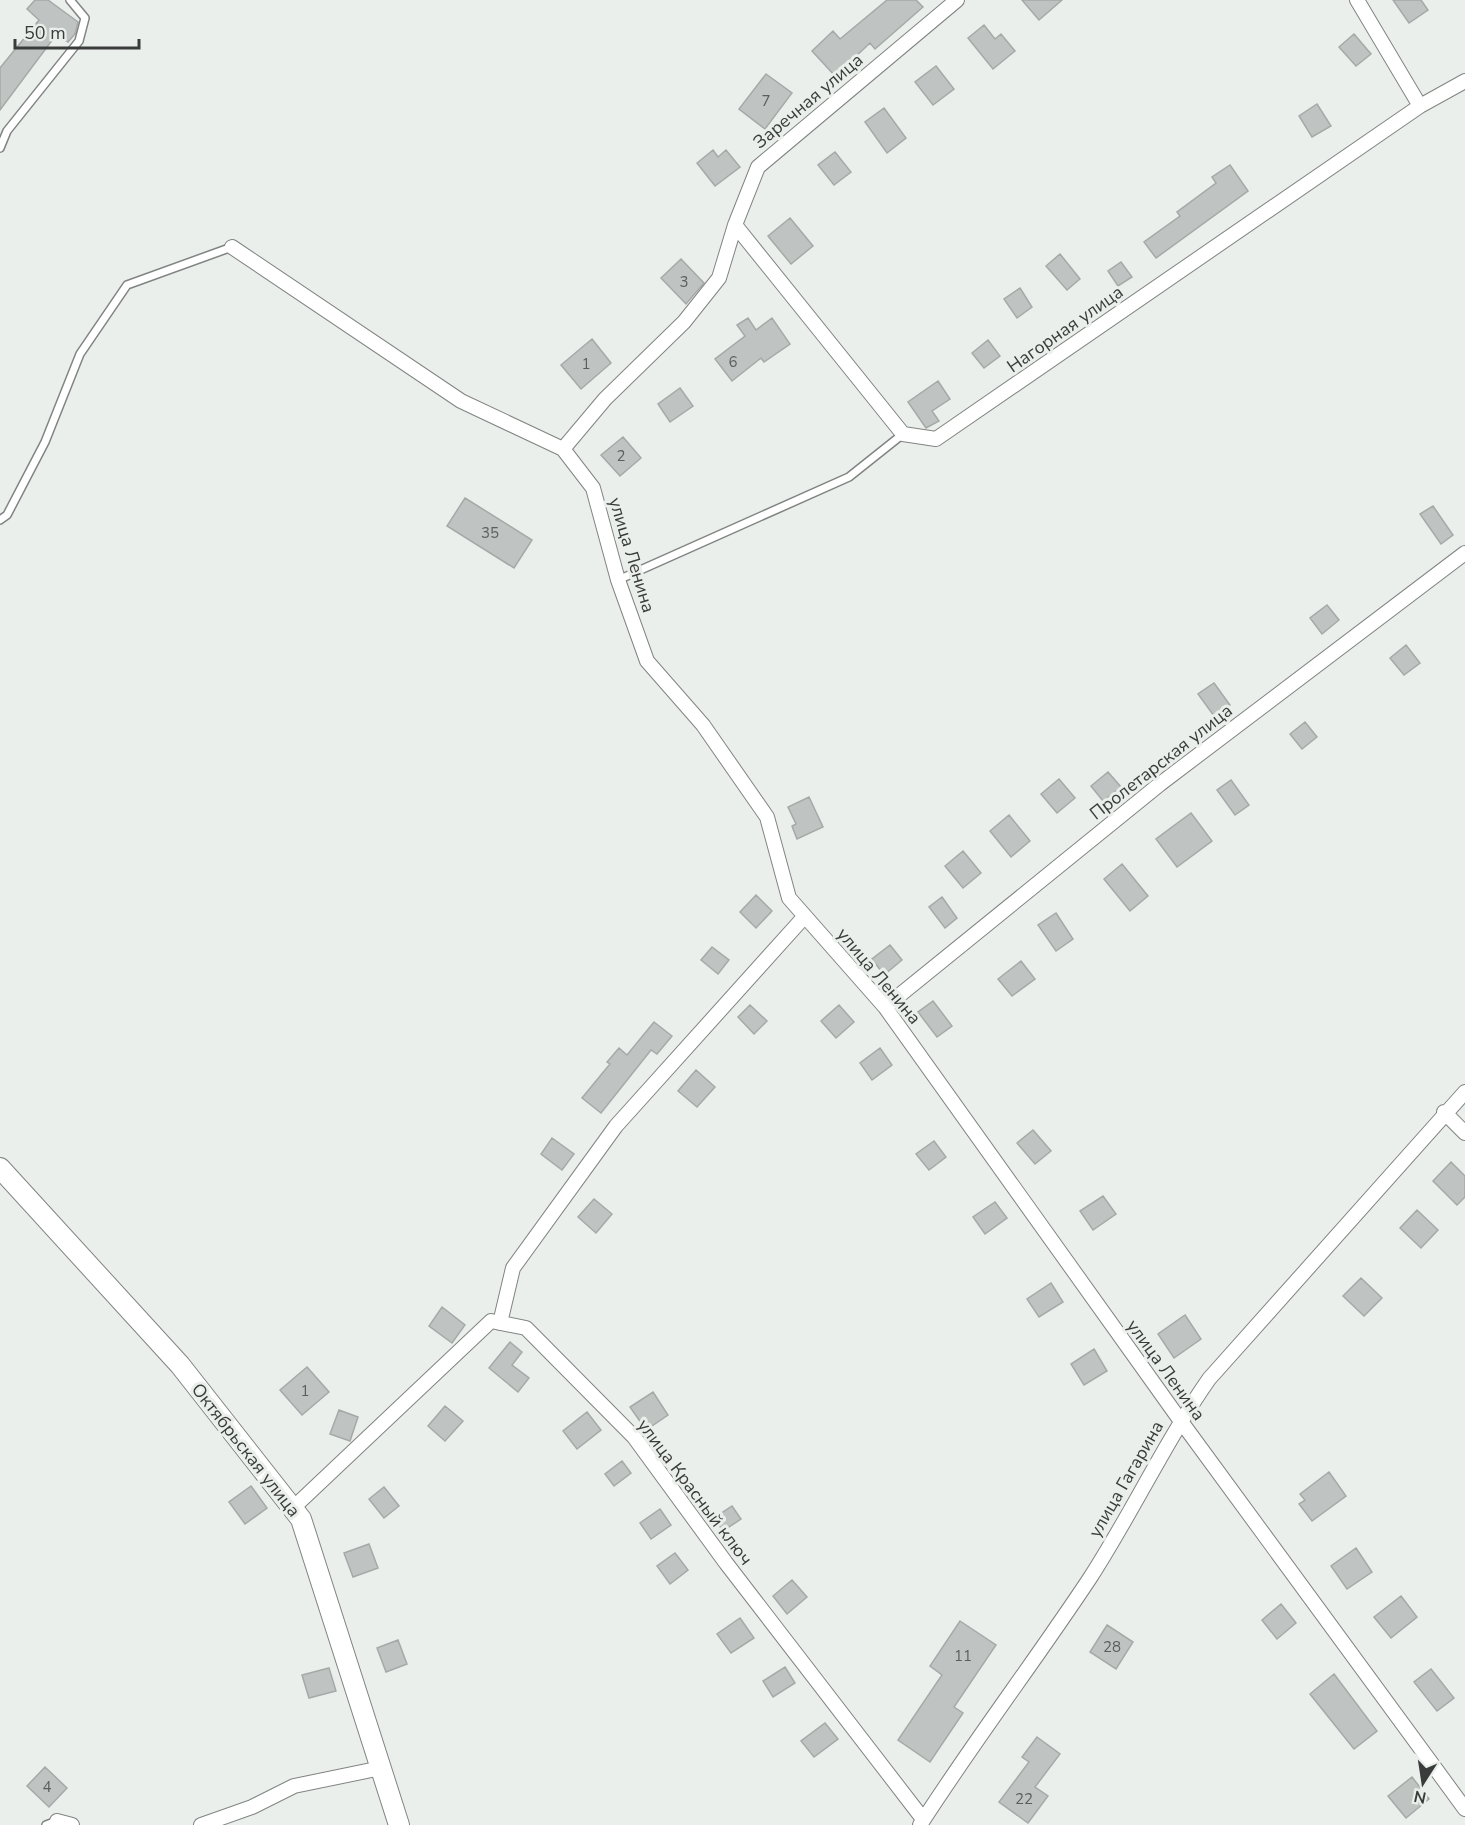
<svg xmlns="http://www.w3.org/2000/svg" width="1465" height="1825" viewBox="0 0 1465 1825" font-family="'Nunito Sans',sans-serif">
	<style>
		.building { fill: #bfc4c2; stroke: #a5a9a7; stroke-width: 1.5 }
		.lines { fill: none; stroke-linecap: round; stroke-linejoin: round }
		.lane-casing { stroke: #808482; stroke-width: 10 }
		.street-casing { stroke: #808482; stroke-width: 16 }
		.secondary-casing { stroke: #808482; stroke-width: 22 }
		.lane { stroke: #fff; stroke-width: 7 }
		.street { stroke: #fff; stroke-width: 14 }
		.secondary { stroke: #fff; stroke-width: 20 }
		.labels { text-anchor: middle; stroke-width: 6; stroke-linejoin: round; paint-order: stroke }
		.number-label { font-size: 15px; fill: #5b5e5d }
		.street-label { font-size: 18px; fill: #3a3c3b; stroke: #eaefec }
	</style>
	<rect width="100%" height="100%" fill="#eaefec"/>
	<path class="building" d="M35 0H48L78 22 75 34 68 42 56 35 0 110V68L39 20 27 9Z
		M887 0H916L923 7 875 49 870 43 835 76 812 51 833 31 840 39Z
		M1022 0H1062L1039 20Z
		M1393 0H1421L1428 10 1409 23Z
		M984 25 995 39 1001 34 1015 51 993 69 968 38Z
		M1354 34 1371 54 1356 66 1339 47Z
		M936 66 954 89 933 105 915 82Z
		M766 74 792 93 765 129 739 109Z
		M1317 104 1331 126 1312 137 1299 116Z
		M884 108 906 138 887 153 865 122Z
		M713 150 718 157 726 150 740 167 715 186 697 163Z
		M835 152 851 172 834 185 818 165Z
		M1230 165 1248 191 1156 258 1144 242 1180 216 1177 212 1216 183 1212 177Z
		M790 218 813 246 791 264 768 236Z
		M1060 254 1080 279 1067 290 1046 266Z
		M681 259 704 283 686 304 661 278Z
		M1121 262 1132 277 1118 286 1108 271Z
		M1020 288 1032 307 1017 318 1004 299Z
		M748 318 756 330 772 318 790 344 764 362 761 358 732 381 715 359 745 336 737 325Z
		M592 339 611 363 581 389 561 365Z
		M988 340 1000 356 984 368 972 353Z
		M938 381 950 399 932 411 939 421 926 428 908 402Z
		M680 388 693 406 670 422 658 404Z
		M623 437 641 458 620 476 601 455Z
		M465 498 532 540 514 568 447 526Z
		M1433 506 1453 535 1441 544 1420 514Z
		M1327 605 1339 620 1322 634 1310 618Z
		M1406 645 1420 663 1404 675 1390 658Z
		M1214 683 1230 705 1214 716 1198 694Z
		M1305 722 1317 737 1302 749 1290 734Z
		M1108 772 1121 787 1103 801 1091 786Z
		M1059 779 1075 798 1057 813 1041 794Z
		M1231 780 1249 805 1235 815 1217 790Z
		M809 797 823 827 797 839 792 826 796 824 788 807Z
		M1191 813 1212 841 1177 867 1156 839Z
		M1009 815 1030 841 1011 857 990 831Z
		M963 851 981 873 963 888 945 866Z
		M1122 864 1148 896 1130 911 1104 879Z
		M756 895 772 911 756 928 740 912Z
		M942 897 957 918 945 928 929 907Z
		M1056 913 1073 939 1056 951 1038 925Z
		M890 945 902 960 884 975 872 959Z
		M712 947 729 960 718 974 701 960Z
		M1021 961 1035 979 1012 996 998 979Z
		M933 1001 952 1026 937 1037 918 1012Z
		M750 1005 767 1021 754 1034 738 1017Z
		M839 1005 854 1022 836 1038 821 1021Z
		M654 1022 672 1036 657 1054 651 1050 601 1113 582 1098 610 1064 607 1062 619 1048 627 1055Z
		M880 1048 892 1065 872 1080 860 1063Z
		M696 1070 715 1087 697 1107 678 1091Z
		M1033 1130 1051 1151 1035 1164 1017 1143Z
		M552 1138 574 1154 562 1170 541 1154Z
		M934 1141 946 1157 929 1170 916 1154Z
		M1451 1162 1465 1176V1197L1457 1205 1433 1181Z
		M1103 1196 1116 1214 1093 1230 1080 1211Z
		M594 1199 612 1214 596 1233 578 1217Z
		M995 1202 1007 1218 985 1234 973 1217Z
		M1417 1210 1438 1230 1421 1248 1400 1228Z
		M1361 1278 1382 1298 1364 1316 1343 1296Z
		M1051 1283 1063 1302 1039 1317 1027 1299Z
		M442 1307 465 1325 452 1343 429 1326Z
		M1185 1315 1201 1339 1174 1358 1158 1334Z
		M510 1342 522 1352 512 1365 529 1378 518 1392 489 1368Z
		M1094 1349 1107 1371 1084 1385 1071 1364Z
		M307 1367 329 1392 302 1415 280 1390Z
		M653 1392 668 1415 646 1430 630 1407Z
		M445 1406 463 1421 445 1441 428 1426Z
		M339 1410 358 1417 350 1441 330 1434Z
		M587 1412 601 1430 577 1449 563 1431Z
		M622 1461 631 1473 614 1486 605 1474Z
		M1329 1472 1346 1496 1312 1521 1299 1504 1305 1500 1300 1494Z
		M251 1486 267 1508 245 1524 229 1502Z
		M384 1487 399 1506 384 1518 369 1499Z
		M732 1506 741 1519 723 1531 714 1518Z
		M660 1509 671 1525 651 1539 640 1523Z
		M369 1544 378 1568 353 1577 344 1553Z
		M1356 1548 1372 1572 1347 1589 1331 1566Z
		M675 1553 688 1570 670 1584 657 1566Z
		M792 1580 807 1597 787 1614 773 1596Z
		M1401 1596 1417 1617 1391 1638 1374 1617Z
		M1281 1604 1296 1623 1277 1639 1262 1620Z
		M740 1618 754 1638 731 1653 717 1634Z
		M960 1621 996 1645 954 1707 963 1713 930 1762 898 1740 942 1675 930 1666Z
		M1107 1625 1133 1642 1116 1669 1090 1652Z
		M398 1640 407 1664 386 1672 377 1648Z
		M785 1667 795 1683 773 1697 763 1681Z
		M329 1668 336 1691 309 1698 302 1675Z
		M1431 1669 1454 1698 1437 1711 1414 1682Z
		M1334 1674 1377 1731 1354 1749 1310 1694Z
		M825 1723 838 1739 814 1757 801 1741Z
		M1037 1737 1060 1754 1035 1787 1048 1796 1028 1823 999 1802 1029 1762 1022 1757Z
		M45 1767 67 1788 49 1807 27 1786Z
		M1412 1777 1429 1799 1406 1818 1388 1796Z"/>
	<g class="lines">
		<g class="lane-casing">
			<path id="lane" d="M0 148 7 131 79 41 85 18 70 0
				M0 520 7 515 45 442 80 354 127 285 232 247
				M618 580 849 477 903 434
				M46 1825 57 1821"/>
		</g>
		<g class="street-casing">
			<path id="street" d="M1357 0 1420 106
				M735 225 903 434 936 439 1420 106 1465 81
				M232 247 461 401 563 449 593 488 618 580 647 661 703 725 767 817 789 898 885 1007 1180 1420 1465 1809
				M563 449 605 399 684 322 719 278 735 225 758 167 957 0
				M885 1007 1160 784 1465 553
				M1444 1112 1465 1133
				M500 1323 513 1268 616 1126 805 916
				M292 1509 491 1321 526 1328 634 1437 726 1563 923 1819
				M57 1821 72 1825
				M201 1825 252 1807 294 1786 381 1768
				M920 1825C974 1741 1035 1661 1090 1578 1132 1513 1165 1442 1209 1379L1465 1092"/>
		</g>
		<g class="secondary-casing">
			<path id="secondary" d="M0 1168 180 1365 301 1519 399 1825"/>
		</g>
		<use href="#lane" class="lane"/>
		<use href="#street" class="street"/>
		<use href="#secondary" class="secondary"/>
	</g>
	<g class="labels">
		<g class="number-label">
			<text x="766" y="106">7</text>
			<text x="684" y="287">3</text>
			<text x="733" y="367">6</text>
			<text x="586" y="369">1</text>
			<text x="621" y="461">2</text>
			<text x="490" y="538">35</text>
			<text x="305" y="1396">1</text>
			<text x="1112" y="1652">28</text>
			<text x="963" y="1661">11</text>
			<text x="47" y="1792">4</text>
			<text x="1024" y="1804">22</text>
		</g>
		<g class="street-label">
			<text transform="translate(808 101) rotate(-40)" y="6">Заречная улица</text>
			<text transform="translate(1065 329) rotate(-35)" y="6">Нагорная улица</text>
			<text transform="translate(632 555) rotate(73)" y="6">улица Ленина</text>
			<text transform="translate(1161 762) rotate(-38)" y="6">Пролетарская улица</text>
			<text transform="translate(879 976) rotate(50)" y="6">улица Ленина</text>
			<text transform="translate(1166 1370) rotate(54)" y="6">улица Ленина</text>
			<text transform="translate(246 1450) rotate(52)" y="6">Октябрьская улица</text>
			<text transform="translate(1126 1479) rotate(-60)" y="6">улица Гагарина</text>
			<text transform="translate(695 1492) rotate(53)" y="6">улица Красный ключ</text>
		</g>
	</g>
	<g transform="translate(1423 1783) rotate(192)" stroke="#eaefec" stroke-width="4.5" paint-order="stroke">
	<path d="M0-4.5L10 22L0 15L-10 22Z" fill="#3a3c3b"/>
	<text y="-9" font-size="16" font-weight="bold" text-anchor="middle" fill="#3a3c3b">N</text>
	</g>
	<path d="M15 39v9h124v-9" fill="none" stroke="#3a3c3b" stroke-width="3"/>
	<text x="24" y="39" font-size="18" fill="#3a3c3b" stroke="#eaefec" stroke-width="4.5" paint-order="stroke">50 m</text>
</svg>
